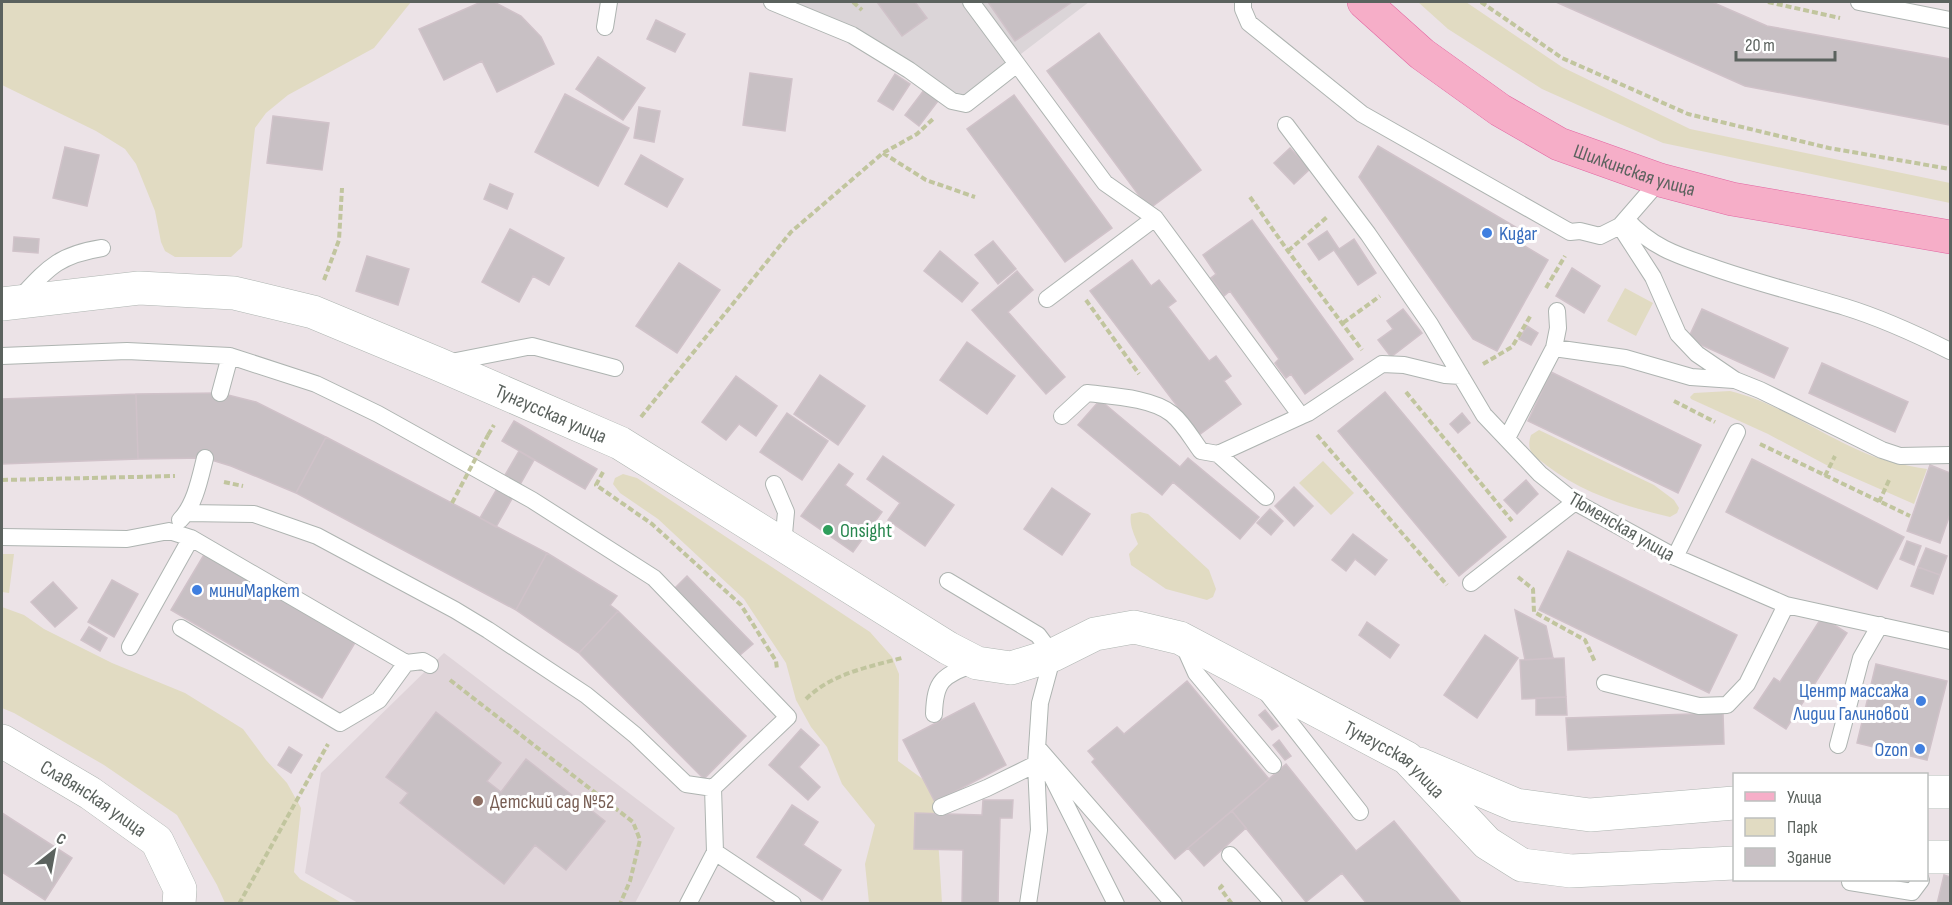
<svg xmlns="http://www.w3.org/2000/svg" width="1952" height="905" viewBox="0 0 1952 905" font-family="'Sofia Sans Condensed',sans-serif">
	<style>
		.industrial { fill: #dbd5d8 }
		.education { fill: #dfd4d9 }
		.green { fill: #e1dbc2 }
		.building { fill: #c8c0c4; stroke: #d0c2c9; stroke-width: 1.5 }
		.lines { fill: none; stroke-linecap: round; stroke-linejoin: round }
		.lane-casing { stroke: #aeb4b1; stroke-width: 18 }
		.secondary-casing { stroke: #aeb5b1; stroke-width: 34 }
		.primary-casing { stroke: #e266a2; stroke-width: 34 }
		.path { stroke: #c1c59e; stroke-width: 4; stroke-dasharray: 6 3; stroke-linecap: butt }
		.lane { stroke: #fff; stroke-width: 16 }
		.secondary { stroke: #fff; stroke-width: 33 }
		.primary { stroke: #f6aec8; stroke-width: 33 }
		.path-bridge { stroke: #c1c59e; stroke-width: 4; stroke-dasharray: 6 3; stroke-linecap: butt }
		.shop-dot { fill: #3f7fe0; stroke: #fff; stroke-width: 2 }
		.leisure-dot { fill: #2e9e5b; stroke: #fff; stroke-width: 2 }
		.education-dot { fill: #8d6e63; stroke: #fff; stroke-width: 2 }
		.labels { text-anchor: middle; stroke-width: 6; stroke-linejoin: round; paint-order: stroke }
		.street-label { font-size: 20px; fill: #5b625e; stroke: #fff }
		.shop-label { font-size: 20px; fill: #366cbe; stroke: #fff; text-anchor: start }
		.leisure-label { font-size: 20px; fill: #27864d; stroke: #fff; text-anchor: start }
		.education-label { font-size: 20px; fill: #785e54; stroke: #fff; text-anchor: start }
	</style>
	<rect width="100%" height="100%" fill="#ece3e7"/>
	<path class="industrial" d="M794 2H1089L962 99 854 30Z"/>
	<path class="education" d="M444 653 675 828 635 903H358L305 873 321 773Z"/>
	<path class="green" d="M2 2H411L374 48 288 95 266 113 255 128 242 247 231 257H175L165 251 161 242 155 211 136 164 125 149 96 131 2 85Z
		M1418 2H1466L1562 67 1690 129 1950 183V203L1663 143 1542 89 1448 29Z
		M1625 288 1653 303 1636 336 1607 321Z
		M1730 391C1776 402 1813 430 1856 449 1878 460 1902 465 1927 469L1914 504 1832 468 1768 434 1691 399 1690 397 1694 393Z
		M1539 430 1654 485 1674 500 1679 508 1677 513 1670 517C1627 507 1582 493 1546 465 1542 461 1535 458 1532 453 1528 447 1529 441 1531 435Z
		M1323 461 1354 493 1331 515 1299 483Z
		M623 474 637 478 870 632 892 657 899 674 898 761 935 788 942 903H869L865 864 875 825 842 784 827 747 811 727 796 700 786 663 744 599 658 519 620 493 613 484 615 478Z
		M1140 512 1148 514 1209 570 1216 589 1213 597 1207 600 1166 589 1131 565 1129 554 1138 544C1134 534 1129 525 1131 514Z
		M2 554H14L9 593 2 592Z
		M2 607 24 615 44 629 112 663 185 693 243 729 266 760 287 783 301 808 294 872 300 879 342 903H225L217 885 177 815 104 765 14 713 2 708Z"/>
	<path class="building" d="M481 2H494L521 16 541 37 554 64 497 92 482 61 444 80 419 29Z
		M877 2H915L927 18 902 36Z
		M988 2H1072L1015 41Z
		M1556 2H1712L1767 26 1950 59V125L1745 86Z
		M656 20 685 34 675 52 647 39Z
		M1099 33 1201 170 1149 209 1047 71Z
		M598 57 645 88 623 120 576 89Z
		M750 73 792 79 785 131 743 125Z
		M895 74 910 84 893 110 878 101Z
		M924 90 938 101 919 126 905 115Z
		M565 94 629 128 598 186 535 152Z
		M1014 95 1112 228 1065 262 967 129Z
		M639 107 660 111 654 142 634 138Z
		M273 116 329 123 322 170 267 163Z
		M1378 146 1529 235 1523 245 1548 260 1497 351 1473 339 1359 177Z
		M65 147 99 155 87 206 53 198Z
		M1290 148 1310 169 1294 184 1274 163Z
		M641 155 683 179 667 207 625 184Z
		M490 184 513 194 507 209 484 199Z
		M1252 220 1353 359 1305 394 1291 374 1286 378 1280 370 1275 363 1279 359 1230 291 1224 296 1217 286 1211 278 1216 274 1203 255Z
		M510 229 564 258 549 285 533 276 519 302 482 282Z
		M1327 231 1339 249 1354 239 1376 273 1358 285 1334 250 1319 260 1308 244Z
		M14 237 39 239 38 253 13 251Z
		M993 241 1016 269 998 284 975 255Z
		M940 251 978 283 962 302 924 271Z
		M367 256 409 269 398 305 356 291Z
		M1132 260 1151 286 1159 280 1176 301 1168 307 1209 361 1216 356 1231 376 1224 381 1241 404 1199 435 1090 291Z
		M679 263 720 290 677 353 636 326Z
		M1572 268 1600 286 1584 313 1556 296Z
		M1017 271 1033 290 1008 312 1065 377 1046 394 972 310Z
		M1403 309 1422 333 1391 357 1378 340 1393 329 1387 321Z
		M1702 309 1788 348 1774 378 1688 339Z
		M1527 326 1538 333 1531 345 1519 339Z
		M967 342 1015 376 987 414 940 380Z
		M1822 363 1908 402 1895 432 1809 393Z
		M1551 372 1701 445 1678 493 1528 421Z
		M820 375 865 406 838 445 794 414Z
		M736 376 777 406 756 436 739 424 726 440 702 422Z
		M1385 392 1506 537 1459 576 1338 431Z
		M220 393 256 402 326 437 296 493 231 466 205 458 138 459 136 394Z
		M136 394 138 459 2 464V399Z
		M1100 400 1180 467 1188 458 1259 517 1240 539 1173 482 1162 495 1078 425Z
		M787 413 828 441 802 480 760 452Z
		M1462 413 1470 423 1458 433 1450 424Z
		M514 421 597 469 585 489 502 441Z
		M326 437 547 553 516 610 296 493Z
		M519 451 534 460 496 527 480 518Z
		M883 456 954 505 925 546 888 520 900 503 867 479Z
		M1752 459 1904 537 1877 589 1726 512Z
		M839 464 853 474 845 485 882 512 853 552 801 516Z
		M1930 465 1950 473V514L1940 543 1907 531Z
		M1526 480 1538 494 1517 514 1504 500Z
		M1294 487 1313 506 1294 526 1275 506Z
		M1052 488 1090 514 1062 555 1024 529Z
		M1270 509 1283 521 1271 535 1257 523Z
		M1353 534 1387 560 1375 575 1355 559 1346 571 1332 560Z
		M1907 541 1921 546 1914 565 1900 559Z
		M1926 548 1947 556 1940 575 1918 567Z
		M1568 551 1737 635 1709 693 1539 610Z
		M205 553 356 641 322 698 171 610Z
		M547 553 617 596 610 605 618 611 579 653 516 610Z
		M1918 567 1940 575 1933 594 1911 586Z
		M687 576 753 644 740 655 674 589Z
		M112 580 138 594 114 637 88 622Z
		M53 582 77 608 55 627 31 602Z
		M1515 610 1546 626 1553 658 1525 660Z
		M618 611 746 736 704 779 579 653Z
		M1822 617 1847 633 1786 729 1754 708 1774 678 1780 682Z
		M1367 622 1399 645 1390 658 1359 635Z
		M89 627 107 638 100 651 81 640Z
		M1485 635 1518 658 1477 718 1444 695Z
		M1564 658 1566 697 1522 699 1520 660Z
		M1876 664 1947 681 1927 760 1857 743Z
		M1187 681 1269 779 1175 859 1092 762 1095 759 1088 751 1117 727 1124 734Z
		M1566 697 1567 715H1536V698Z
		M974 703 1006 765 935 802 903 740Z
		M1265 710 1278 726 1272 730 1259 715Z
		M436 712 501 763 487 781 501 792 526 759 605 821 566 870 535 845 504 884 400 803 408 793 386 777Z
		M1723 713 1724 744 1568 750 1566 718Z
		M801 729 819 745 799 767 820 787 808 800 769 765Z
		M1279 740 1291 756 1285 760 1273 745Z
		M289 747 302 755 291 773 278 765Z
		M1286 764 1356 851 1394 821 1462 904H1367L1342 873 1306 902 1232 811Z
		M983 800H1013L1012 818H1000L998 904H962L963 850 914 849 915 813 982 815Z
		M792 805 818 822 803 845 841 870 822 900 757 857Z
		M1232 811 1246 828 1204 866 1188 848Z
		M2 813 72 858 45 900 2 872Z
		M1944 875 1950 877V904H1937Z"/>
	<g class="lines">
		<g class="lane-casing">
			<path id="lane" d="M772 2 852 35 909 70 952 101 966 104 1017 64
				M971 2 1105 183 1155 218 1301 416 1308 413 1382 364 1404 365 1445 375 1461 376
				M1243 2V9L1249 23 1362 114 1570 232 1580 231 1600 236 1620 226 1660 180
				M1859 2 1950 20
				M605 27 609 2
				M1286 125 1368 234 1430 324 1484 415 1540 474 1575 502 1675 557 1786 605 1950 641
				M1626 219C1650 246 1676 255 1709 266 1753 282 1799 293 1845 307 1881 318 1916 334 1950 351
				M1620 226 1653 277 1678 334 1697 354 1735 380 1760 390 1882 450 1900 456 1950 455
				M19 299C48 268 58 255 102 248
				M1047 299 1155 218
				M1554 348 1558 328 1557 311
				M2 356 127 351 230 356 316 384 378 414 532 500 654 578 788 717 713 788 686 784 635 735 586 695 488 630 455 610 317 536 254 514 186 513
				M446 363 532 346 615 368
				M220 393 230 356
				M1062 416 1087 393C1112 396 1153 398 1172 414 1184 424 1192 439 1201 451L1218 454 1301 416
				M1507 438 1554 348 1625 358 1691 377 1734 380
				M1218 454 1266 497
				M774 484 786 512 783 545
				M180 520C195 505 200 478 205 458
				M2 537 127 539 169 531 191 538 406 663 423 661 430 665
				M1675 557 1737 432
				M948 581 1038 635 1053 655 1040 703 1036 764 1039 830 1028 904
				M1471 583 1575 502
				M181 628 340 723 379 700 406 663
				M1183 644 1196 673 1273 765
				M130 647 191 538
				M1605 683 1699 706 1727 705 1747 684 1786 605
				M1266 692 1360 812
				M934 714C935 678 944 676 976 663
				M1838 745 1861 658 1880 625
				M1037 747 1174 904
				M1049 771 1116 904
				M941 807 987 788 1036 764
				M715 852 793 904
				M1230 855 1274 904
				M1850 882 1912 892 1921 880
				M688 904 715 852 713 788"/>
		</g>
		<g class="secondary-casing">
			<g id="secondary">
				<path id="s1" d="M2 304 139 288 234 293 313 312 438 364 620 443 948 648 977 663 1011 668 1053 655 1095 634 1134 627 1180 638 1407 758 1487 843 1522 865 1571 871 1734 863"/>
				<path id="s2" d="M2 741 90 793 157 841 180 889 179 904"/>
				<path d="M1419 764 1516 805 1590 815 1734 803"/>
				<path d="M1926 792H1950"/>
				<path d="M1926 857H1950"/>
			</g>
		</g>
		<g class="primary-casing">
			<g id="primary">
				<path id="s3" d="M1364 2 1422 54 1500 110 1559 144 1660 180 1732 199 1950 237"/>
			</g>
		</g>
		<path class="path" d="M853 2 862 10
			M1481 2 1562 58 1688 114 1829 148 1950 169
			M1768 2 1840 18
			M883 153 926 180 975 197
			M1250 197 1288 251 1362 350
			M1288 251 1327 217
			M324 280 339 240 342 188
			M1546 288 1565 256
			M1086 300 1139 374
			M1343 323 1380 296
			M1483 364 1512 347 1531 315
			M1406 392 1512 521
			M1674 401 1715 422
			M641 417 791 232 883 153 917 134 934 118
			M488 435 494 425
			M1317 435 1447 585
			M1760 444 1910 516
			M603 472 596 485 652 524 741 605 776 661 777 669
			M1825 476 1835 456
			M2 480 175 476
			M224 482 243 486
			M1879 502 1890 478
			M1518 577 1533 589 1534 612 1585 640 1595 662
			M450 680 633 822 640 840 630 881 620 904
			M806 699C831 674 868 667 902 658
			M1223 885 1220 888 1232 904
			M239 904 328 744"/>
		<use href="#lane" class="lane"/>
		<use href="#secondary" class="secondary"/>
		<use href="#primary" class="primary"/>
		<path class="path-bridge" d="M452 503 488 435"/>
	</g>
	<g class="shop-dot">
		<circle cx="1487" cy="233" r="6"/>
		<circle cx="197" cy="590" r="6"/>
		<circle cx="1921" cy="701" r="6"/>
		<circle cx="1920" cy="749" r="6"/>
	</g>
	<circle class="leisure-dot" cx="828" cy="530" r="6"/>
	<circle class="education-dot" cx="478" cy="801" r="6"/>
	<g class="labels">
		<g class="street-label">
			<text dy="7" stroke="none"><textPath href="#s3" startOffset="322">Шилкинская улица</textPath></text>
			<text dy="7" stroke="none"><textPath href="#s1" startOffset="573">Тунгусская улица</textPath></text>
			<text transform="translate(1622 526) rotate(30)" y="7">Тюменская улица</text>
			<text dy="7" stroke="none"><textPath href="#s1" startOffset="1527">Тунгусская улица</textPath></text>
			<text dy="7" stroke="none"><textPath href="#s2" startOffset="108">Славянская улица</textPath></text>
		</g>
		<g class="shop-label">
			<text x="1499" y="240">Kugar</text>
			<text x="209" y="597">миниМаркет</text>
			<text x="1909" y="697" text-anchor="end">Центр массажа<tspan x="1909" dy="23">Лидии Галиновой</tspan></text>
			<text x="1908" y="756" text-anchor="end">Ozon</text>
		</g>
		<g class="leisure-label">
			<text x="840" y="537">Onsight</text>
		</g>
		<g class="education-label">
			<text x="490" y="808">Детский сад №52</text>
		</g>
	</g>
	<rect width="1952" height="905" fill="none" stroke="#5b625e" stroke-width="6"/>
	<rect x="1733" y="773" width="195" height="108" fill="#ffffff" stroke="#bdc0bf" stroke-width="1.5"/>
	<rect x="1745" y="792" width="30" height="9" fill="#f6aec8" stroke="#bdc0bf" stroke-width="1.5"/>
	<text x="1787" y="803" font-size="18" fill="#5b625e">Улица</text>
	<rect x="1745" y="818" width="30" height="18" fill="#e1dbc2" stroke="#bdc0bf" stroke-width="1.5"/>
	<text x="1787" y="833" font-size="18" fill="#5b625e">Парк</text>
	<rect x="1745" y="848" width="30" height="18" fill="#c8c0c4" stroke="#bdc0bf" stroke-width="1.5"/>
	<text x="1787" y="863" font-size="18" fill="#5b625e">Здание</text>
	<g transform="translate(54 851) rotate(31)" stroke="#ffffff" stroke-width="4.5" paint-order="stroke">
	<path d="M0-4.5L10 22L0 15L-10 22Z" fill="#5b625e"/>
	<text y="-9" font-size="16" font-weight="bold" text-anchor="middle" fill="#5b625e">С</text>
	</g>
	<path d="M1736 51v9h99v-9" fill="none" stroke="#5b625e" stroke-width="3"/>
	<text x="1745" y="51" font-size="18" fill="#5b625e" stroke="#ffffff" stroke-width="4.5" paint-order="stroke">20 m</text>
</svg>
